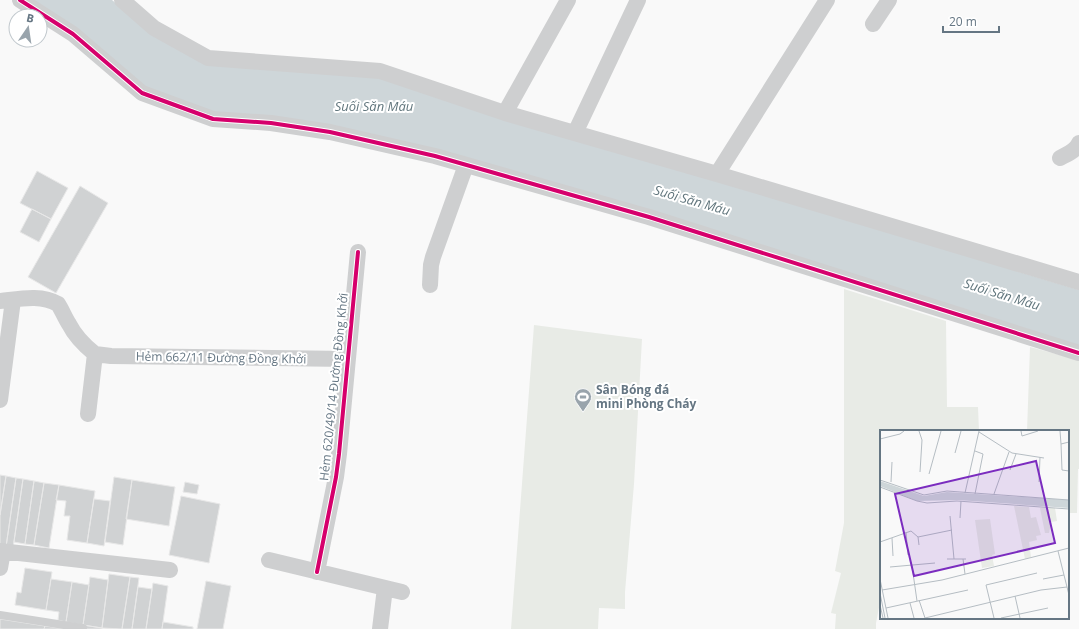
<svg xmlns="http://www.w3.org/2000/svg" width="1079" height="629" viewBox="0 0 1079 629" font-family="'Open Sans',sans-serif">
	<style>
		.green { fill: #e8ebe6 }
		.water { fill: #ced6d9 }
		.building { fill: #d0d2d3; stroke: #e8e8e8 }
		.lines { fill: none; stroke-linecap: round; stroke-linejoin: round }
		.lane { stroke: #cecfd0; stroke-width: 8 }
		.street { stroke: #cecfd0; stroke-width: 16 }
		.cycleway-casing { stroke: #fff; stroke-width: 6 }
		.cycleway { stroke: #d6006c; stroke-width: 4 }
		.labels { text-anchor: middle; stroke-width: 4; stroke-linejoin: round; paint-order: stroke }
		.street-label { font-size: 12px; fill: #657683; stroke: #fff }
		.poi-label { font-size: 12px; font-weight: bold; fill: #657683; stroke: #fff; text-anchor: start }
		.water-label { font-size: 13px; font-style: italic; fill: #60757c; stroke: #fff }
		.inset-road { fill: none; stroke: #b5bdc3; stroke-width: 1 }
		.view { fill: #7b2cbf; fill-opacity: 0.15; stroke: #7b2cbf; stroke-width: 2 }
		.inset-edge { fill: none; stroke: #657683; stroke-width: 2 }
	</style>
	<rect width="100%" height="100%" fill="#f9f9f9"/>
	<path class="green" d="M844 289 946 321 947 407H978L979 431H881V597L876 623V629H835L836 614 831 613 841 573 835 571 844 523Z
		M534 325 642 339 634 484 625 592V609L599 608 598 629H511Z
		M1030 347 1079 360V469H1078L1077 513H1068V431H1027Z"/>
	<path class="water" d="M32 0H112L150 33 205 64 379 78 1079 290V346L649 210 214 113 146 87Z"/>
	<path class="building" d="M37 171 68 188 51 219 20 203Z
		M80 186 108 203 56 293 28 277Z
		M32 209 51 219 39 242 20 232Z
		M0 475 6 476 0 515Z
		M6 476 16 478 6 547 0 546V515Z
		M114 477 132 480 123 545 105 542Z
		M16 478 23 479 13 548 6 547Z
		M23 479 34 481 25 544 14 542Z
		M132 480 175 487 169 526 126 519Z
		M34 481 44 483 34 545 25 544Z
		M185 482 199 485 197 494 183 492Z
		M44 483 59 485 49 548 34 545Z
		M59 485 95 491 87 543 67 540 70 516H64L66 501 56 500Z
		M181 496 220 504 209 563 169 555Z
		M94 499 110 501 104 546 87 543Z
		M25 568 52 572 46 610 15 605 17 592 21 593Z
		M109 574 130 577 122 629 102 628Z
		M90 577 108 580 102 628 83 625Z
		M130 577 139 578 132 629H122Z
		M51 579 72 582 66 622 58 620 59 612 46 610Z
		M206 581 231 586 223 629H197Z
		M72 582 89 585 83 625 66 622Z
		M153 583 168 586 162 629H146Z
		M138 587 152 589 146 629H132Z
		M0 619 45 626 44 629H0Z
		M163 622 193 627V629H162Z
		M83 625 102 628V629H83Z
		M45 626 65 629H44Z"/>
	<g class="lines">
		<path class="lane" d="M0 615 83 628"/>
		<path class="street" d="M20 0 73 34 142 93 213 119 271 123 330 132 435 156 649 217 1079 353
			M122 0 154 28 208 58 380 71 505 113 717 174 1079 282
			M873 24 889 0
			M505 113 568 0
			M575 133 638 0
			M1060 158C1067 154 1076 151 1079 143
			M717 174 827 0
			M430 285 431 265 433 257 466 165
			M0 301C19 299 41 294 58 304 62 310 65 318 69 324 75 336 85 346 95 354L88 414
			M95 354 111 356 348 359
			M0 400 13 300
			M0 551 170 570
			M269 560 402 592
			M0 568 3 551
			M317 572 336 477 339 454 358 252
			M380 629 385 588"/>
		<g class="cycleway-casing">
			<path id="cycleway" d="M20 0 73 34 142 93 213 119 271 123 330 132 435 156 649 217 1079 353
				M317 572 336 477 339 454 358 252"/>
		</g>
		<use href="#cycleway" class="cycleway"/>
	</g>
	<defs>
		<g id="stadium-pin" transform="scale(0.9)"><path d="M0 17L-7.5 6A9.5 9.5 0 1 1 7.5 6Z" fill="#99a4ac" stroke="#fff"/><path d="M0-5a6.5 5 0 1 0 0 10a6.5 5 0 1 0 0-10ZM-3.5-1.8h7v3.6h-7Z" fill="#fff"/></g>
	</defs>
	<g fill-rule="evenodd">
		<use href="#stadium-pin" x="583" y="397"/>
	</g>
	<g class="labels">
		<g class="street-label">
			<text transform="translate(221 358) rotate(1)" y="4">Hẻm 662/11 Đường Đồng Khởi</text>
			<text transform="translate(334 387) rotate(-84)" y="4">Hẻm 620/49/14 Đường Đồng Khởi</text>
		</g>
		<g class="poi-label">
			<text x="596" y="394">Sân Bóng đá<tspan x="596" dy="14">mini Phòng Cháy</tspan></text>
		</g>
		<g class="water-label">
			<text x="374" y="111">Suối Săn Máu</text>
			<text transform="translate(692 200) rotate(16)" y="5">Suối Săn Máu</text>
			<text transform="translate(1002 294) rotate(17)" y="5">Suối Săn Máu</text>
		</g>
	</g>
	<g transform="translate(880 430)">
		<rect width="189" height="189" fill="#f9f9f9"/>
		<path d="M134 76 149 77 151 88 156 87 161 105 156 106 157 110 149 112 151 127 145 129ZM160 78H175L177 91 171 92 169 103H165ZM110 89 115 124 112 125 114 136 102 138 95 90Z" fill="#e8ebe6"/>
		<path d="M0 51 44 66 67 62 189 70V78L78 70 37 71 0 56Z" fill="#ced6d9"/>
		<path class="inset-road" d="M39 1 42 10 40 42M141 1 142 6 158 1M180 1 181 14 189 12M99 2 132 23 164 28M0 9 20 4 24 1M181 14 182 40 189 41M95 21 103 24 95 64M75 23 81 1M130 40 136 24M49 44 61 1M0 50 44 65 67 61 189 70M11 52 12 32M159 52 160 27M0 57 37 71 47 73 77 71 189 79M85 63 99 1M114 64 129 22M70 86 74 129M80 88 81 71M26 102 28 125M38 107 72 100M12 108 13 126M0 112 31 101 38 107 39 115M178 121 189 165M67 129H86M83 129 85 144M32 136 37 171M10 137 55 133M0 149 8 188M163 149 184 145M2 160 62 150 189 118M0 163 5 188M135 166 140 188M39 170 45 188 161 160 187 157M30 173 34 188M0 175 3 188M6 178 88 160M114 188 106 155 157 143M121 188 168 178"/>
		<path class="view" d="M156 31 175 113 34 146 15 64Z"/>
		<rect width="189" height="189" class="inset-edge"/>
	</g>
	<g transform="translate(28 28) rotate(13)"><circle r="19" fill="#ffffff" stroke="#c1c8cd"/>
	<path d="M0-3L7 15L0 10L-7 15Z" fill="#99a4ac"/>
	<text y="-6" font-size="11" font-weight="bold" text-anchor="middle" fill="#657683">B</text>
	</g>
	<path d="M943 26v6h56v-6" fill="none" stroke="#657683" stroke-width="2"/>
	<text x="949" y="26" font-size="12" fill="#657683" stroke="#ffffff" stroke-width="3" paint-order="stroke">20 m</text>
</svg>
